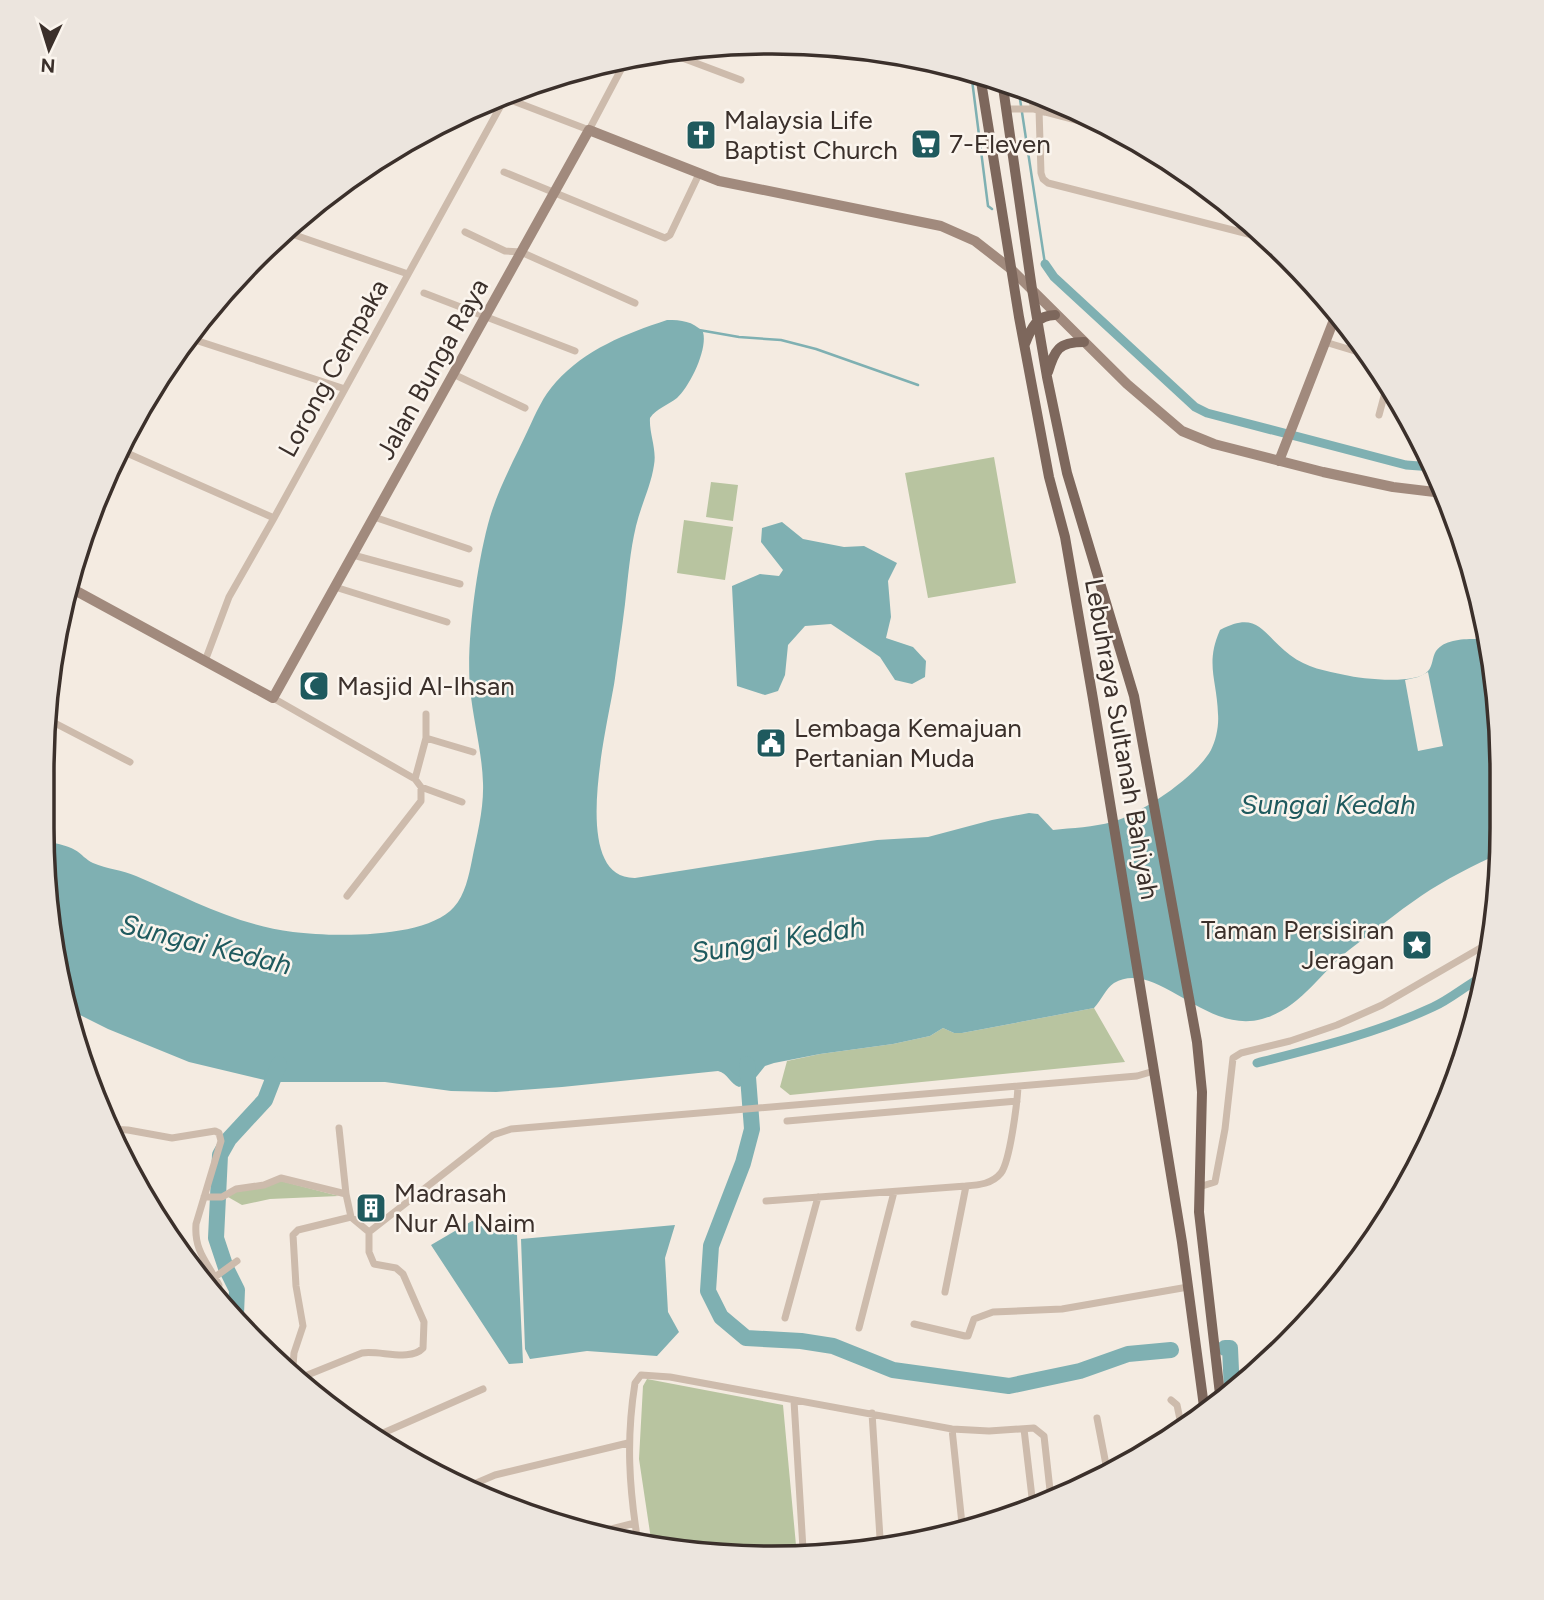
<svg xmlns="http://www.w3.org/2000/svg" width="1544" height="1600" viewBox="0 0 1544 1600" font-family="Figtree,sans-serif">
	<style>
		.green { fill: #b8c4a0 }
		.water { fill: #7fb0b2 }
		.pier { fill: #f4ebe1 }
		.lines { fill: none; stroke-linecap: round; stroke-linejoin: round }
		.stream { stroke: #7fb0b2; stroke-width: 2.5 }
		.canal { stroke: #7fb0b2; stroke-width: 9 }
		.river { stroke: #7fb0b2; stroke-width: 16 }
		.street { stroke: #cdbbac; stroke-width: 7 }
		.secondary { stroke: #a18a7d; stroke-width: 10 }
		.primary { stroke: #7d675c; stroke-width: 10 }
		.labels { text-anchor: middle; stroke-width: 5; stroke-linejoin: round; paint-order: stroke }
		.poi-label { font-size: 26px; fill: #3b302b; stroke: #fbf5ee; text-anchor: start }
		.street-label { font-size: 26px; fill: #3b302b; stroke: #fbf5ee }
		.water-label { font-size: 28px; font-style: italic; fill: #1f5a5e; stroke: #fbf5ee }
		.rim { fill: none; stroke: #3b302b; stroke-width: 3.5 }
	</style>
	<rect width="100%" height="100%" fill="#f4ebe1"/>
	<path class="green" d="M994 457 1016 583 928 598 905 473Z
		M711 482 738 485 733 521 706 517Z
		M684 520 733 527 725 580 677 573Z
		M1094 1008 1125 1062 790 1095 780 1087 787 1061 820 1054 893 1044 930 1036 943 1028 954 1033H962Z
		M281 1181 339 1196 270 1199 242 1205 228 1197 232 1192Z
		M647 1379 783 1405 797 1556 676 1552 652 1546 639 1459 643 1386Z"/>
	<path class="water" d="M667 320C682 320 692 321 703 332 708 349 690 386 677 398 668 405 656 409 650 418 649 434 657 449 654 465 651 486 641 505 636 526 630 551 628 578 625 604 622 629 618 654 615 678 610 717 566 879 635 878L877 840 928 837 992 820 1029 813 1038 814 1053 830C1072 828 1094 827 1112 822 1141 814 1196 777 1211 750 1216 740 1219 726 1218 714 1217 680 1205 664 1220 630 1259 609 1263 635 1290 655 1307 668 1326 671 1345 675 1362 679 1417 685 1428 671 1433 666 1432 657 1436 651 1446 637 1471 639 1486 639L1500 724V853C1473 866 1446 879 1421 896 1396 913 1373 932 1349 950 1320 973 1300 1009 1262 1019 1205 1035 1156 958 1114 983 1106 988 1101 1001 1094 1008L962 1033H954L943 1028 930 1036 893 1044 820 1054 774 1063 765 1066 753 1081 739 1087C730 1084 728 1073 718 1071L562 1087 496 1092 451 1091 385 1082H273L189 1062 108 1029 68 1009 56 971 43 840C53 843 67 845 75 850 82 854 86 860 93 863 107 869 122 870 136 876 188 898 236 925 293 932 333 937 426 939 454 907 465 895 469 875 472 860 477 835 484 809 483 783 482 751 473 720 470 688 466 642 477 562 490 517 499 487 515 458 528 430 536 413 543 396 556 382 586 349 625 334 667 320Z
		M782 522 803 539 844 547 864 546 897 563 888 581 891 617 886 638 913 647 926 661 925 677 912 684 895 680 880 657 831 624 805 626 788 645 785 675 778 691 765 695 737 686 732 586 760 574 779 576 783 570 761 542 762 528Z
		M472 1221 517 1235 523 1363 509 1364 431 1245Z
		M675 1225 665 1258 668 1312 679 1332 657 1356 587 1351 530 1359 525 1349 521 1239Z"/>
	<path class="pier" d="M1428 672 1443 746 1418 751 1405 680 1418 677Z"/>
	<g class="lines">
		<path class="stream" d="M971 72 988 206 992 209
			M1018 86 1045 264
			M699 330 739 337 781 340 816 349 918 385"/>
		<path class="canal" d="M1045 264 1054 277 1195 407 1207 413 1406 465 1433 467
			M1257 1063C1316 1048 1377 1033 1433 1007 1451 999 1466 985 1484 976"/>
		<path class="river" d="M747 1064 752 1129 743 1163 711 1246 708 1291 721 1317 746 1338 801 1341 833 1346 893 1370 1009 1386 1080 1371 1128 1354 1171 1350
			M236 1314 237 1290 226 1268 216 1238 220 1155 229 1139 265 1100 279 1064
			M1225 1348H1230L1232 1392"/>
		<path class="street" d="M669 53 741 80
			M1030 92 1034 109
			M503 97 589 130 626 60
			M1007 109H1034L1118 131
			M1039 110 1041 173 1043 179 1048 183 1268 239
			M1044 112 1049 100
			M504 172 665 238 670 235 699 174
			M286 232 408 274
			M465 232 505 251 521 252 635 303
			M424 293 575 351
			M189 338 345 389
			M1325 342 1368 355
			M453 374 525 408
			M1379 415 1387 385
			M120 450 274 518
			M374 517 469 549
			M353 555 460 584
			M335 587 447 622
			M205 661 229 597 274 518 505 98
			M273 698 415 779 421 787V801L347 896
			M47 719 130 762
			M426 738 473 752
			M415 779 426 738V714
			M421 787 462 802
			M787 1121 1017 1101
			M339 1128 346 1194 351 1217 369 1232
			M109 1129 128 1130 172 1138 215 1131 219 1133 221 1141 196 1224C194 1251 207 1262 219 1285L218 1294
			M1199 1187 1215 1182 1225 1129 1233 1058 1241 1053 1290 1041 1337 1025 1382 1005 1489 943
			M204 1197H222L236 1189 264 1185 281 1178 346 1194
			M766 1201 966 1186C979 1185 992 1184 1001 1173 1010 1161 1017 1104 1018 1087
			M369 1232 493 1135 511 1129 1137 1076 1154 1071
			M215 1277 237 1261
			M945 1292 966 1186
			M785 1318 818 1197
			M914 1324 965 1336H968L974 1319 993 1312 1062 1309 1188 1287
			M859 1328 894 1192
			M292 1378 294 1353 303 1326 296 1286 293 1235 298 1230 351 1217
			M295 1380 362 1353C380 1350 410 1362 423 1348L424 1322 403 1274 396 1268 374 1264 369 1252V1232
			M1171 1400 1177 1405 1182 1429
			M794 1401 803 1549 810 1556
			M872 1413 880 1538 886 1544
			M1097 1418 1108 1475
			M952 1429 962 1524 968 1531
			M1024 1429 1033 1506
			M374 1437 483 1389
			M467 1487 495 1475 628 1443
			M595 1533 635 1523
			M638 1543C629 1487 626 1439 635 1383L641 1375 670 1377 952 1429 989 1431 1034 1428 1044 1436 1051 1499"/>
		<path class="secondary" d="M1279 461 1337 312
			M69 587 273 698 589 130 719 181 941 226 975 241 1011 269 1127 384 1182 431 1214 444 1323 472 1393 487 1443 493"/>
		<path class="primary" d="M980 75 1019 317 1049 477 1065 537 1093 699 1182 1242 1205 1414
			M1002 80 1032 289 1047 377 1067 473 1134 696 1197 1042 1202 1092 1199 1212 1221 1403
			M1025 344C1031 328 1037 315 1055 315
			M1048 372C1055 350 1058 342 1084 342"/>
	</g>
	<defs>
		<g id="church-square" transform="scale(1.575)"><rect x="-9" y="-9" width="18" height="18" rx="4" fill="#1f5a5e" stroke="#fbf5ee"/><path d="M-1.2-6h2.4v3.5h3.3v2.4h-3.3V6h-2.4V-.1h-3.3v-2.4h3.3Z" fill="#fff"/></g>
		<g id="supermarket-square" transform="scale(1.575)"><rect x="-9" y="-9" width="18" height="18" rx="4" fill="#1f5a5e" stroke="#fbf5ee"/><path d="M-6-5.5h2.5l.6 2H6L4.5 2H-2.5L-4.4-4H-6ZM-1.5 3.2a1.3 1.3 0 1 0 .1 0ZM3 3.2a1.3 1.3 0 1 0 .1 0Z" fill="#fff"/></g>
		<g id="mosque-square" transform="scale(1.575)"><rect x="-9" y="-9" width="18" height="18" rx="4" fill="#1f5a5e" stroke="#fbf5ee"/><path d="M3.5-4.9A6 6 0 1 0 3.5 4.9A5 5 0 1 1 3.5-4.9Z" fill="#fff"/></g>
		<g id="civic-square" transform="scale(1.575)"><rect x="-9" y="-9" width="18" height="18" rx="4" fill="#1f5a5e" stroke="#fbf5ee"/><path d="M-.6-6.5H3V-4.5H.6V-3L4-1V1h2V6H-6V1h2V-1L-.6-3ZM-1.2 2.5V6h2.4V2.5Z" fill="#fff"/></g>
		<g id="sight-square" transform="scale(1.575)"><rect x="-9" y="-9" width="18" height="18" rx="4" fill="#1f5a5e" stroke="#fbf5ee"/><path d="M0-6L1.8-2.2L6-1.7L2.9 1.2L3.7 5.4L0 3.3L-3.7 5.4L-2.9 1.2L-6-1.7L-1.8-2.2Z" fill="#fff"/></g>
		<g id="building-square" transform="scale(1.575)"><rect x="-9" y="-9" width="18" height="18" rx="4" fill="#1f5a5e" stroke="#fbf5ee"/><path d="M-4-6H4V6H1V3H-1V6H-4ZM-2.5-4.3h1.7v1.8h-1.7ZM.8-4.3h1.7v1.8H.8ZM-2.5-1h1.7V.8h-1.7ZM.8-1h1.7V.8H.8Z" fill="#fff"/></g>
	</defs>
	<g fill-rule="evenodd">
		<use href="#church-square" x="701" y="135"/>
		<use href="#supermarket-square" x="926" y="144"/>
		<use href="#mosque-square" x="314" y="686"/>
		<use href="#civic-square" x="771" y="743"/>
		<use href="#sight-square" x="1417" y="945"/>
		<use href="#building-square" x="371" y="1208"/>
	</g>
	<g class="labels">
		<g class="poi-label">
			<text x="724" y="129">Malaysia Life<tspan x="724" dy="30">Baptist Church</tspan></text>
			<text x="949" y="153">7-Eleven</text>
			<text x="337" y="695">Masjid Al-Ihsan</text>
			<text x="794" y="737">Lembaga Kemajuan<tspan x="794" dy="30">Pertanian Muda</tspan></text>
			<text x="1394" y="939" text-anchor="end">Taman Persisiran<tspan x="1394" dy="30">Jeragan</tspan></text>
			<text x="394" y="1202">Madrasah<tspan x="394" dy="30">Nur Al Naim</tspan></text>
		</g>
		<g class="street-label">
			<text transform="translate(333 368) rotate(-61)" y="9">Lorong Cempaka</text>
			<text transform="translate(432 369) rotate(-61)" y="9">Jalan Bunga Raya</text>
			<text transform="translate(1122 739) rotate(80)" y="9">Lebuhraya Sultanah Bahiyah</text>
		</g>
		<g class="water-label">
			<text x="1328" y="814">Sungai Kedah</text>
			<text transform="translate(778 939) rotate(-9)" y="10">Sungai Kedah</text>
			<text transform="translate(206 944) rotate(14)" y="10">Sungai Kedah</text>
		</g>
	</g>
	<path d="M0 0H1544V1600H0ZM772 54H772A718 718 0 0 1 1490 772V828A718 718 0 0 1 772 1546H772A718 718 0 0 1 54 828V772A718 718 0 0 1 772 54Z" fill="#ece5de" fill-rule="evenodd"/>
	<path class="rim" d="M772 54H772A718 718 0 0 1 1490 772V828A718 718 0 0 1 772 1546H772A718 718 0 0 1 54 828V772A718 718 0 0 1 772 54Z"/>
	<g transform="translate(49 49) rotate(184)" stroke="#fbf5ee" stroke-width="5" paint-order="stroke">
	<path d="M0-5L12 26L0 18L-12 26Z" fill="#3b302b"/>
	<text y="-10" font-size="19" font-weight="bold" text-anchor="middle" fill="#3b302b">N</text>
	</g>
</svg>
